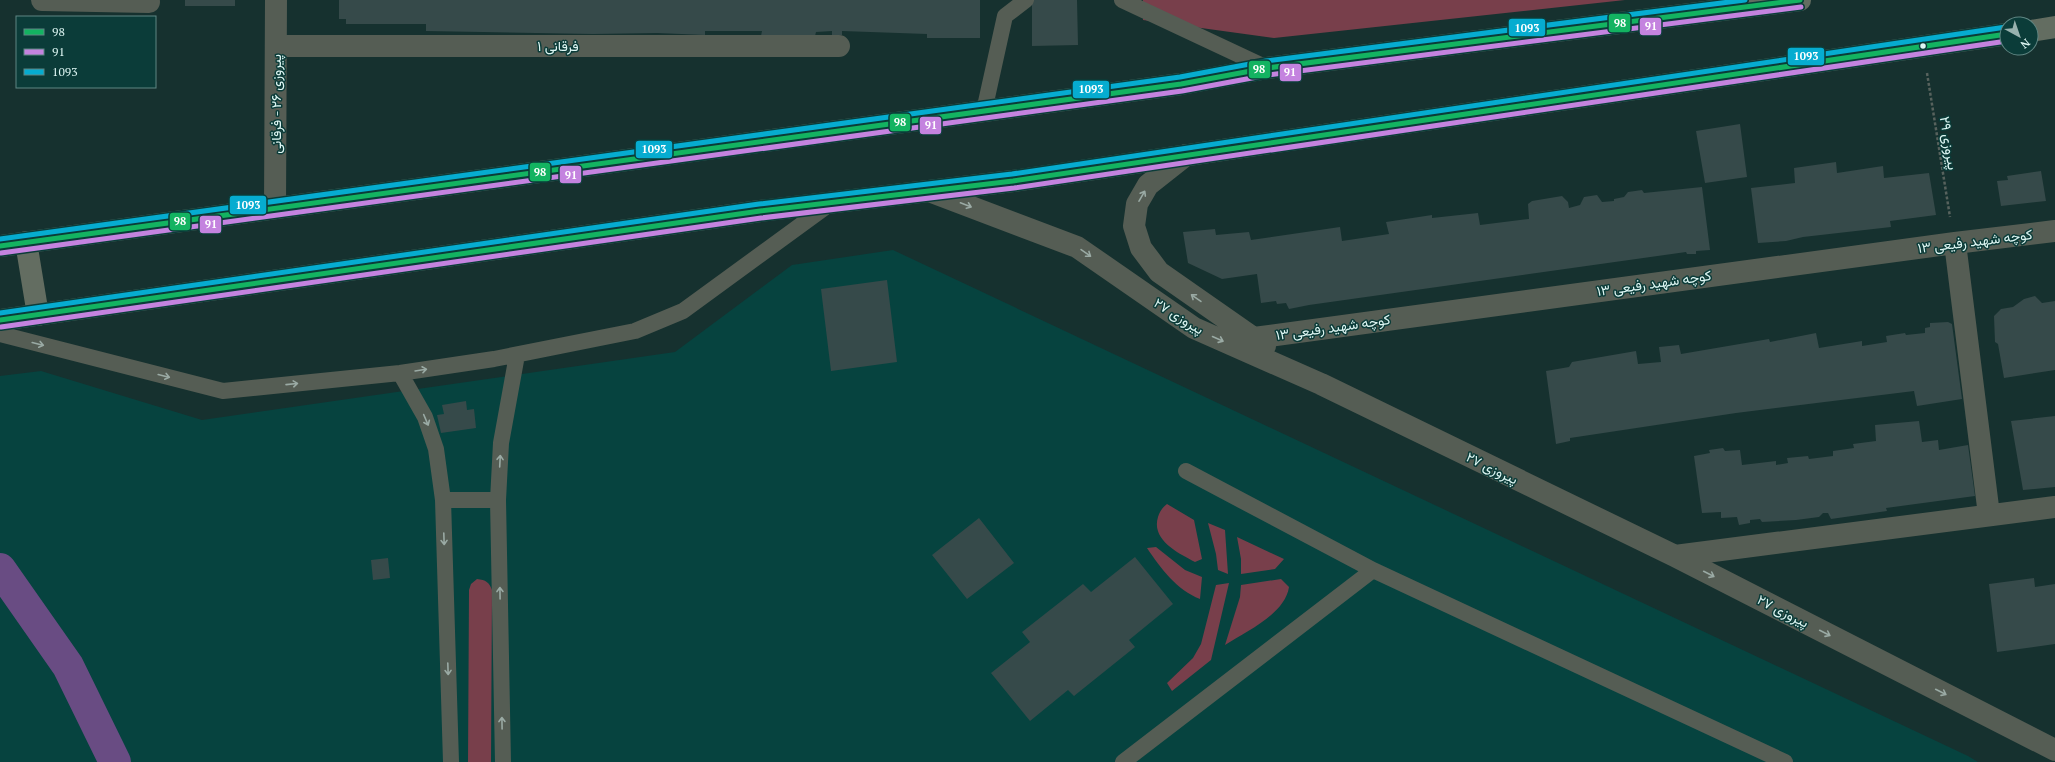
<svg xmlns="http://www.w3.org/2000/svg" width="2055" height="762" viewBox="0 0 2055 762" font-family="'PT Serif',Vazirmatn,serif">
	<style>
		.built { fill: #06433f }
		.green { fill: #783f4b }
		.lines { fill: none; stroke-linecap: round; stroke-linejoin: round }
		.canal { stroke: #694c83; stroke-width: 32 }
		.building { fill: #364a4a }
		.path { stroke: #57625d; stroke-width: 2.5; stroke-dasharray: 3 2; stroke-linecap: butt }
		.lane { stroke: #555d54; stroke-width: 16 }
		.street { stroke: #555d54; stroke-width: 22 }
		.primary { stroke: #636d61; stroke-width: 22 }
		.bus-1-casing { stroke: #0b3c39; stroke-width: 8 }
		.bus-2-casing { stroke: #0b3c39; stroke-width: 8 }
		.bus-3-casing { stroke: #0b3c39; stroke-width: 8 }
		.bus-1 { stroke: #13b361; stroke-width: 5 }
		.bus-2 { stroke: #c483df; stroke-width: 5 }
		.bus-3 { stroke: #06acd0; stroke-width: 5 }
		.oneway { stroke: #9aaaa4 }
		.bus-dot { fill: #def6f3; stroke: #0b3c39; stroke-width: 1.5 }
		.labels { text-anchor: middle; stroke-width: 3; stroke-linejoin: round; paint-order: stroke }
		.street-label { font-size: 14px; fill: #def6f3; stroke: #0b3c39 }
		.line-badge { stroke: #0b3c39; stroke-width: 1.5 }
		.badge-label { font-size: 11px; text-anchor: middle; font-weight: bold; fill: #fff }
	</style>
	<rect width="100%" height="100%" fill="#16312f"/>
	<path class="built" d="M893 250 1968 756 1978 762H0V376L41 371 202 420 675 352 792 265Z"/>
	<path class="green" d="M1143 0H1625L1274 38 1143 20Z
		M1167 504 1194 520 1202 559 1195 562C1178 553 1151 540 1158 517 1160 511 1162 508 1167 504Z
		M1208 523 1225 530 1228 574 1218 570 1216 554Z
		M1237 537 1284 559 1275 569 1241 574V559Z
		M1156 547 1185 570 1202 577 1200 599C1177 590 1161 569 1147 548Z
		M477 579C486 580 489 582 492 590L491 762H468L469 590 471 584Z
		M1281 579 1289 587C1285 614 1247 631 1225 645L1240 597 1241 585Z
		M1229 583 1211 660 1172 691 1167 683 1193 658 1201 644 1216 585Z"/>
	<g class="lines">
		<path class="canal" d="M0 569 68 666 115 762"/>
	</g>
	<path class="building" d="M185 0H235V6H185Z
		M339 0H980V38H927V34L842 31V35L832 36V31L816 32 815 36H761L762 31H705V35L657 33 593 34 426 31V24H346V19H339Z
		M1032 0H1077L1078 45 1032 46Z
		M1740 124 1747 177 1705 183 1696 131Z
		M1836 162 1837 173 1883 166 1884 178 1929 173 1936 215 1890 221 1891 227 1803 237 1786 241 1758 243 1751 188 1795 183 1794 168Z
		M2041 171 2046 201 2001 206 1997 181 2008 180 2007 176Z
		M1702 187 1710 250 1696 251V254H1687L1686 252 1309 305 1289 309 1286 303 1277 304 1276 301 1261 303 1257 274 1222 279 1188 263 1183 232 1215 229 1216 235 1249 232 1251 240 1340 227 1342 241 1389 234 1386 222 1432 215V218L1478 213 1480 225 1529 219 1528 204 1532 201 1562 196 1568 202 1569 208 1580 205 1584 197 1597 195 1602 202 1614 201V199L1624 197 1628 192 1642 190 1644 193Z
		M887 280 897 362 831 371 821 289Z
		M2035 296 2042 303 2055 301V370L2004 378 1998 344 1995 342 1994 316 2001 309 2013 307 2024 299Z
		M1948 322 1952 324 1962 399 1917 406 1914 391 1736 413 1570 438V441L1556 444 1546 371 1569 367 1572 362 1636 351 1638 364 1661 362 1659 347 1679 345 1681 354 1769 339 1770 342 1816 333 1819 348 1862 341V346L1887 342 1886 336 1905 333 1906 335 1925 333V328L1930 327V323Z
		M466 401 467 410 474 409 476 428 441 433 437 415 444 414 442 405Z
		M2055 416V487L2023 490 2011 421Z
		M1919 421 1922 442 1938 440 1939 450 1968 445 1975 496 1886 508 1887 511 1831 519 1828 513H1823L1819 517 1796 520 1762 522 1760 519 1750 520V523L1739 525 1737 517 1721 518V512L1702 513 1694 456 1710 453 1709 450 1723 448 1725 451 1740 450 1742 465 1776 461V465L1788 463 1787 458 1808 456 1809 459 1833 456V451L1854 448 1853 444 1876 441 1875 425Z
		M979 518 1014 563 967 599 932 555Z
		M1135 557 1173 604 1129 640 1135 647 1074 696 1068 690 1030 721 991 673 1030 642 1022 632 1083 584 1091 592Z
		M388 558 390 578 373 580 371 560Z
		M2034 578 2035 587 2055 584V644L1997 652 1989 584Z"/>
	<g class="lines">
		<path class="path" d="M1927 73 1950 217"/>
		<path class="lane" d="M1122 0 1267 68
			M984 111 1005 16 1026 0
			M0 334 223 391 400 373 494 359 635 331 683 311 831 203
			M400 373 425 417 436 449 443 500 451 762
			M1186 471 1373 570
			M443 500H498
			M503 762 498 500 501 443 517 355
			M1123 762 1373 570 1785 762"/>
		<path class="street" d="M42 0 149 2
			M276 46H839
			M1186 155 1148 185 1137 204 1134 226 1141 248 1159 272 1265 346
			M929 191 1077 247 1194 328 1321 384 1675 556 2055 750
			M275 208 276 0
			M1955 243 1989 515
			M1254 338 1955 243 2055 231
			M1675 556 2055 507"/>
		<path class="primary" d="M2031 31 2055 27
			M26 242 38 315
			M0 246 1181 84 1267 68 1800 0
			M0 320 760 211 1013 181 2007 34"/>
		<g class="bus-1-casing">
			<path id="bus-1" d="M0 246 1181 84 1267 68 1800 0
				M0 320 760 211 1013 181 2007 34"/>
		</g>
		<g class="bus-2-casing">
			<path id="bus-2" d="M1 253 1182 91 1268 75 1801 7
				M1 327 761 218 1014 188 2007 41"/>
		</g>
		<g class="bus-3-casing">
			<path id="bus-3" d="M0 239 1180 77 1266 61 1745 0
				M0 313 759 204 1012 174 2006 27"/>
		</g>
		<use href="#bus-1" class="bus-1"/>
		<use href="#bus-2" class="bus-2"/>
		<use href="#bus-3" class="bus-3"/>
	</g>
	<defs><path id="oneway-shaft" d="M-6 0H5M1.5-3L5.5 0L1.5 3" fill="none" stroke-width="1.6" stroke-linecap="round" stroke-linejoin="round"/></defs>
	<g class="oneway">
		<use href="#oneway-shaft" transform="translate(1142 196) rotate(-60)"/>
		<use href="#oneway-shaft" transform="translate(966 205) rotate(21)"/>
		<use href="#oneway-shaft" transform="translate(1086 253) rotate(35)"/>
		<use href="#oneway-shaft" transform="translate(1196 298) rotate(-145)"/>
		<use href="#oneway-shaft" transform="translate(1218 339) rotate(24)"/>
		<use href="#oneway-shaft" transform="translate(38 344) rotate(14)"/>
		<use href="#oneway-shaft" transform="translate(421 370) rotate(-9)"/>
		<use href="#oneway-shaft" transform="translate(164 376) rotate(14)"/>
		<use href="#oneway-shaft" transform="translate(292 384) rotate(-6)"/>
		<use href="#oneway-shaft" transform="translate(426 420) rotate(67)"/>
		<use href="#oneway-shaft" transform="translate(500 461) rotate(-87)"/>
		<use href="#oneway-shaft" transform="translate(444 539) rotate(88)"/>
		<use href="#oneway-shaft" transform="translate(1709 574) rotate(27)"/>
		<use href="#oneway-shaft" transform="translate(500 593) rotate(-91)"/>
		<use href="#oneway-shaft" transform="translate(1825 633) rotate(27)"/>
		<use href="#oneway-shaft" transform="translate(448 669) rotate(88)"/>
		<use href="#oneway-shaft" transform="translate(1941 692) rotate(27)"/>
		<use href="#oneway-shaft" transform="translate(502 723) rotate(-91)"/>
	</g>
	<circle class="bus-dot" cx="1923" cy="46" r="3.5"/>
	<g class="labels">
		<g class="street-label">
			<text x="558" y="51">فرقانی ۱</text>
			<text transform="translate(276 104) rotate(-90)" y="5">پیروزی ۲۶ - فرقانی</text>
			<text transform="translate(1949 143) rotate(81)" y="5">پیروزی ۲۹</text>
			<text transform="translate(1975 241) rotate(-7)" y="5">کوچه شهید رفیعی ۱۳</text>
			<text transform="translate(1654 283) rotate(-8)" y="5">کوچه شهید رفیعی ۱۳</text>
			<text transform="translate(1179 316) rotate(32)" y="5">پیروزی ۲۷</text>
			<text transform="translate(1333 327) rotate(-8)" y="5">کوچه شهید رفیعی ۱۳</text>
			<text transform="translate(1492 468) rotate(26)" y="5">پیروزی ۲۷</text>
			<text transform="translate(1783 611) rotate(27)" y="5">پیروزی ۲۷</text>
		</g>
	</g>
	<g class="line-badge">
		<rect x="1608" y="13" width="23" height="20" rx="4" fill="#13b361"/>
		<rect x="1639" y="17" width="23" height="19" rx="4" fill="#c483df"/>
		<rect x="1508" y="18" width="38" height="19" rx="4" fill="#06acd0"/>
		<rect x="1787" y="47" width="38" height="19" rx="4" fill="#06acd0"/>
		<rect x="1248" y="60" width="23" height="19" rx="4" fill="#13b361"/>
		<rect x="1279" y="63" width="23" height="19" rx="4" fill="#c483df"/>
		<rect x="1072" y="80" width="38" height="19" rx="4" fill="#06acd0"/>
		<rect x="889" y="113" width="22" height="19" rx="4" fill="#13b361"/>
		<rect x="919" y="116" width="23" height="19" rx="4" fill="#c483df"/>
		<rect x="635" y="140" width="38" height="19" rx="4" fill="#06acd0"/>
		<rect x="529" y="162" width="22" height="20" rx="4" fill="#13b361"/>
		<rect x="559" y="165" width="23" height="19" rx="4" fill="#c483df"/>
		<rect x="229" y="195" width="38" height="20" rx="4" fill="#06acd0"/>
		<rect x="169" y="212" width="22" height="19" rx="4" fill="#13b361"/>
		<rect x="199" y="215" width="23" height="19" rx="4" fill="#c483df"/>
	</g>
	<g class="badge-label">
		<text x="1620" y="27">98</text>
		<text x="1651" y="30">91</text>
		<text x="1527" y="32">1093</text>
		<text x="1806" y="60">1093</text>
		<text x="1259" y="73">98</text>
		<text x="1290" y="76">91</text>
		<text x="1091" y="93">1093</text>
		<text x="900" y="126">98</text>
		<text x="931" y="129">91</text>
		<text x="654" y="153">1093</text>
		<text x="540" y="176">98</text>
		<text x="571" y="179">91</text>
		<text x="248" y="209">1093</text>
		<text x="180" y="225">98</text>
		<text x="211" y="228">91</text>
	</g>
	<rect x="16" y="16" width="140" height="72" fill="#0b3c39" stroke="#5f8683"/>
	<rect x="24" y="29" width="20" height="6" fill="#13b361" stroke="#5f8683"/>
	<text x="52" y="36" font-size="12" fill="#def6f3">98</text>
	<rect x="24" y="49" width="20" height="6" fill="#c483df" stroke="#5f8683"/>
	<text x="52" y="56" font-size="12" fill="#def6f3">91</text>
	<rect x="24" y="69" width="20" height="6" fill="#06acd0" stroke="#5f8683"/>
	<text x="52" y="76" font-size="12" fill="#def6f3">1093</text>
	<g transform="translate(2019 36) rotate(140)"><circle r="19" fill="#0b3c39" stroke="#5f8683"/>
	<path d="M0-3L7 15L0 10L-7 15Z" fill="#98b1ae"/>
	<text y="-6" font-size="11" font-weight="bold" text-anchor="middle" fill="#def6f3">N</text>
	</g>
</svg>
